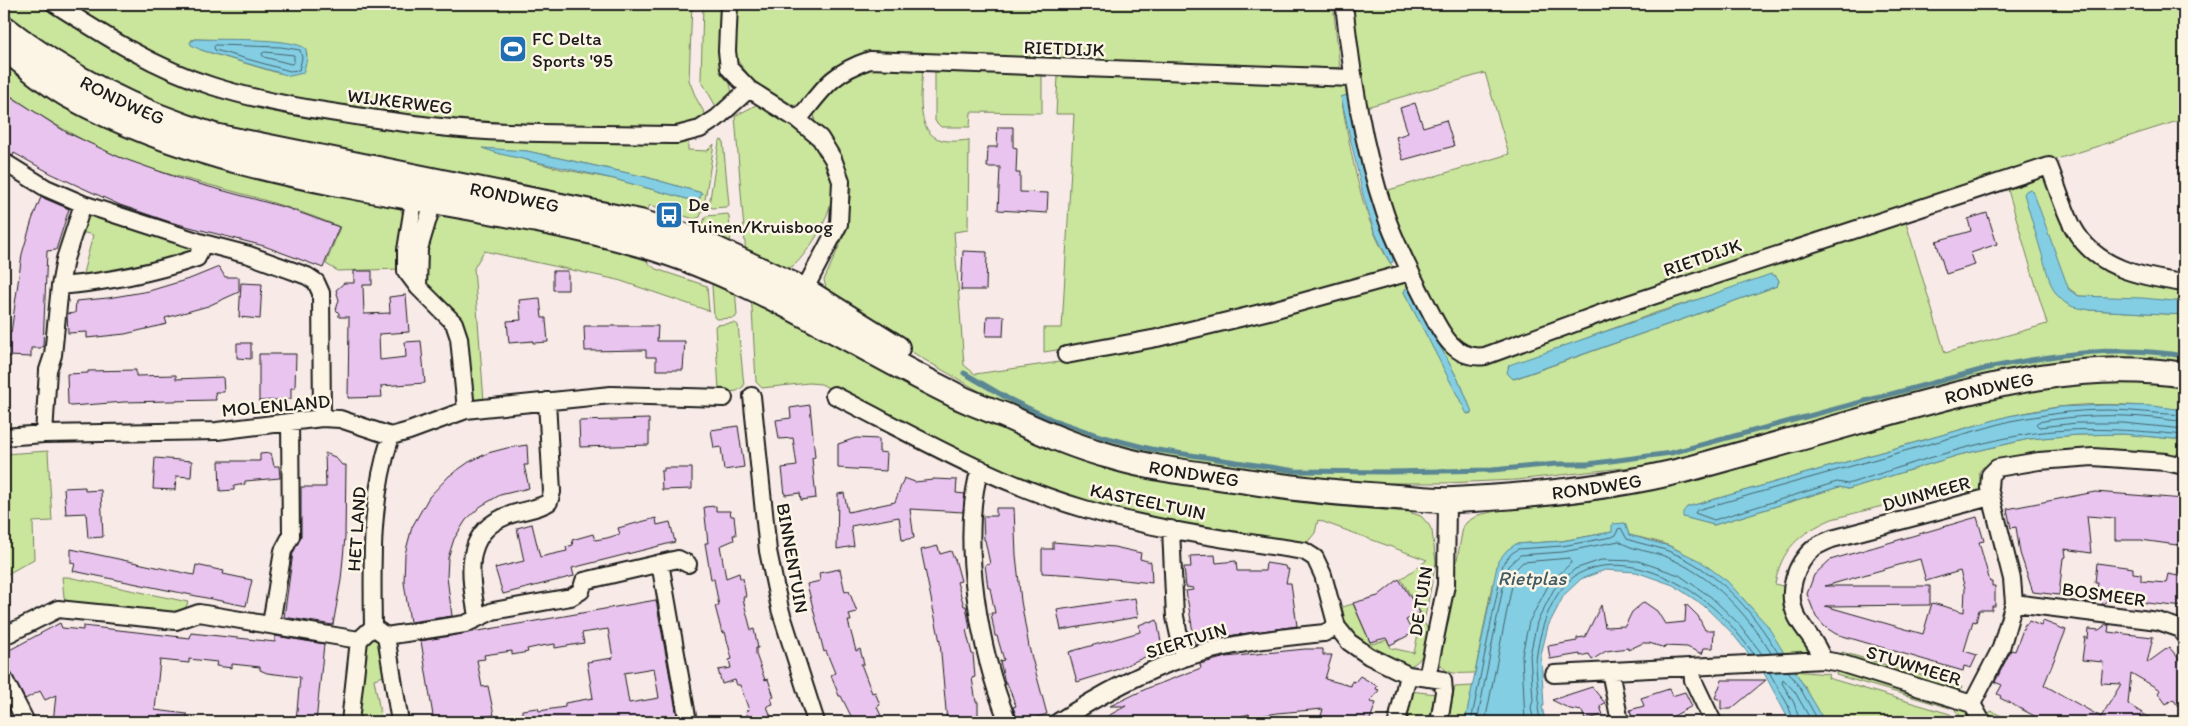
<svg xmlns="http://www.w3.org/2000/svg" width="2188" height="726" viewBox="0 0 2188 726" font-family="Itim,sans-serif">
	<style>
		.green { fill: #cae59c; stroke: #73805c; fill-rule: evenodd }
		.water { fill: #83cee3; stroke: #5a8793 }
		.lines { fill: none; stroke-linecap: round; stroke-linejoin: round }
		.shore { stroke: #45636c; stroke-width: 1 }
		.stream { stroke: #5a8793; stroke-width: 5 }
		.building { fill: #e9c4ef; stroke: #1c1c1c; fill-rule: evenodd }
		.minor-casing { stroke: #1c1c1c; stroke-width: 20 }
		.secondary-casing { stroke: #1c1c1c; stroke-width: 28 }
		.minor { stroke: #fcf5e5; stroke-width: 16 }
		.secondary { stroke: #fcf5e5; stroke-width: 24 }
		.labels { text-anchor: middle; stroke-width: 5; stroke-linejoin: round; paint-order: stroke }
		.poi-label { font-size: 19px; fill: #1c1c1c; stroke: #fcf5e5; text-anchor: start }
		.street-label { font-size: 19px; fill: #1c1c1c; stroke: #fcf5e5 }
		.water-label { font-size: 20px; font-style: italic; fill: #405a62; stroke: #fcf5e5 }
	</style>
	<rect width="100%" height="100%" fill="#f8ebe7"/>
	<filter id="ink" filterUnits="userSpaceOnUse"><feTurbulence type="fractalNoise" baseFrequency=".02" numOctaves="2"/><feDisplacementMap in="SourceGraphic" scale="10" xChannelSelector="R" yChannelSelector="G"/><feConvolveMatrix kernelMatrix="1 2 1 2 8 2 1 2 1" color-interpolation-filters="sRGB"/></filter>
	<g filter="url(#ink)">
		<path class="green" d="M4 4H45L112 46 310 113 688 139V150L707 151 714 144 704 206 700 217 694 219 650 205 647 211 570 203 317 153 141 104 4 19ZM485 149 527 151 646 177 702 193 698 202 614 179 561 169Z
			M68 4H692L689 80 696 98 708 119 674 130 451 122 334 108 209 79 122 40ZM196 39 282 42 307 53 304 70 278 73 201 50 191 40Z
			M703 4H721L720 67 730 83 732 94 718 110 701 80Z
			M735 4H1333L1340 68 878 55 804 104 792 106 759 88 736 59Z
			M1348 4H2184V119L1981 183 1475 352 1447 334 1382 192 1509 154 1485 73 1363 108Z
			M4 57 398 204 404 217 401 269 338 271 326 264 340 227C304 212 269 201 232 191 192 180 150 171 112 154 74 137 38 115 4 91Z
			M871 65 919 66 923 71C921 91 915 134 942 140 950 142 960 141 969 140L968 230 954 232 964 365 975 374 1088 358 1402 281 1408 282 1465 360 1904 216 1945 353 2047 324 2006 183C2019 181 2039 172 2049 182L2080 245 2184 287V302L2079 296 2066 286 2050 282 2090 310 2184 315V365L2157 361 1668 463 1516 480 1445 483H1358L1306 481 1138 455 1014 411 925 360 851 314 828 296 824 280 846 231 851 190 847 169 838 153 815 125 814 112 834 84ZM1775 275 1779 281 1777 286 1514 379 1508 367 1658 312ZM1405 290H1410L1462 387 1472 413 1468 414 1404 292Z
			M941 67 1038 70 1042 76V113L971 112 970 127H941L935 121V72Z
			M1063 71 1345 86 1347 95 1341 97C1351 151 1361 222 1393 267L1263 305 1119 340 1044 352V328H1062L1074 114H1056L1058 76Z
			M758 104C783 121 813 136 827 164 841 192 825 226 808 249 803 255 797 265 789 268 775 273 759 262 746 256L735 116Z
			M721 140 723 141 729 205 726 207 712 208 709 205 719 142Z
			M445 214 558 230 648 259 647 262 656 269 707 286 709 311 618 280 484 251 474 268 484 401 476 400 472 396C470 376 470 335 461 319 455 307 443 301 434 292 415 273 428 244 433 222Z
			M728 214 729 216 731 245 700 229 706 216Z
			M93 215 193 245V255L81 281 93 235 81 232 86 219Z
			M714 281 735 287 737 315 735 318 716 319 714 317 712 286Z
			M751 291 992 419 1298 498 1358 508 1409 512 1421 516 1429 525 1432 531 1436 562 1424 622 1428 630C1425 646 1425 663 1406 667L1356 643 1338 619 1344 616 1342 607 1353 604 1371 644 1387 640 1391 648 1414 653 1422 615 1401 579 1427 560 1318 520 1315 533 1305 545 1191 529 1090 506 992 472 821 384 809 383 762 388 756 382Z
			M735 323 738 325 744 386 737 391 721 393 719 390 715 327 716 325Z
			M2086 378 2184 382V410C2143 405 2099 402 2058 407 2042 409 2025 413 2009 416L1687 507 1684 517 1714 525 1839 487 1848 489 1959 455 2029 439 2078 435 2123 434 2184 440V460H2015L1983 467 1979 472 1982 486 1979 492 1968 498 1964 485 1832 519C1800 533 1781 549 1775 584L1790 588 1810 647C1807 657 1794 655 1785 656 1754 605 1725 573 1670 546 1658 541 1642 538 1629 535L1625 523 1612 532 1561 541 1516 544 1492 585 1475 673C1460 673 1443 677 1439 659L1463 527 1467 522 1478 515 1496 511 1571 504 1617 497 2002 391Z
			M48 451 52 521 33 522 34 559 4 576V454Z
			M62 577H68L188 602 186 607 179 614 66 602 64 597Z
			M371 638 381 642 386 674 384 676 374 679 382 722H355L363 646Z
			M1842 652 1962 687 1960 692 1841 657Z
			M1837 669 1951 702 1950 708 1836 675Z
			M1793 671 1829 674 1828 678 1950 714 1960 722H1824L1804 685Z
			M1473 686 1465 722H1448L1455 687Z
			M1409 691 1437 694 1433 722H1402Z
			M1956 703 1963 707 1975 722H1966L1955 710Z
			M1991 711 2015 722C2005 722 1995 724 1988 715Z"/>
		<path class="water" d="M196 39C216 40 294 37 306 49L307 59 303 73 290 76 201 50 191 45 190 42Z
			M1347 95 1371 199 1393 259V262L1390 263 1374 231 1363 195 1341 97Z
			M482 148 527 151 646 177 702 193 698 202 614 179 500 154Z
			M2030 189 2033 191 2069 290 2079 296 2142 298 2184 302V315L2090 310 2073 307 2064 302 2056 294 2050 282 2024 194 2026 191Z
			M1771 274 1777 277 1779 281 1777 286 1513 379 1507 373 1509 365Z
			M1406 288 1410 290 1462 387 1472 412 1467 414 1404 292Z
			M2106 405 2153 406 2184 410V440L2123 434 2078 435 2029 439 1959 455 1848 489 1839 487 1714 525 1683 517V512L1687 507 2009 416 2059 407Z
			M1625 523 1629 535 1669 546 1700 561 1727 581 1767 625 1818 709 1824 722H1790L1764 673 1731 632 1703 605 1673 585 1636 572 1605 570 1581 579 1564 595 1548 626 1541 655 1544 706H1542L1545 722H1465L1498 561 1507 550 1516 544 1562 541 1612 532V524Z"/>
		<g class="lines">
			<path class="shore" d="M216 45 281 47 300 50 302 58 299 70 290 71 215 50 214 47Z
				M265 52 294 55V63L291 64 264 57 262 54Z
				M2184 415C2158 414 2133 410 2107 410 2074 410 2043 415 2010 421L1697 510 1695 513 1714 520 1837 482 1848 484C1907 465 1967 444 2028 434 2080 426 2132 430 2184 435
				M2184 421C2174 421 2164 419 2154 418 2116 414 2075 415 2038 422L2036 424 2039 427 2077 423H2123L2184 429
				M1788 671 1800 688 1819 722
				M1769 672 1788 705 1794 722
				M1471 722 1503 564 1511 554 1518 549 1562 546 1612 537 1616 535 1618 529 1621 528 1627 539C1640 544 1655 546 1668 551 1717 570 1751 609 1778 653
				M1477 722 1503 587 1508 566 1520 555 1563 552 1619 541C1633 551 1652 551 1667 557 1713 577 1745 611 1771 653
				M1485 722 1515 570 1523 562 1570 558 1571 563 1549 584 1529 622 1522 655 1525 722
				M1534 722 1531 708 1533 700 1530 655 1537 622 1554 589 1566 577 1575 569 1601 560 1638 561 1679 575 1711 597 1739 624 1762 654
				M1540 722 1538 707 1539 702C1539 686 1534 668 1537 653 1541 626 1553 589 1578 574 1619 552 1672 575 1705 601 1724 615 1739 635 1754 654
				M1800 722 1794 703 1782 683 1783 679 1795 692 1812 722"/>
			<path class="stream" d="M964 373 1007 398 1051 419 1100 436 1151 449 1296 471 1389 472 1492 470 1557 464H1588L1671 453 1992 367C2059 354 2117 345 2184 356"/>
		</g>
		<path class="building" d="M4 92 66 132 119 157 184 180 287 208 339 227 323 268 264 246 170 222 120 205 52 174 14 153 13 156 4 152Z
			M1415 103 1423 127 1446 120 1454 146 1403 160 1396 137 1408 133 1400 108Z
			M998 127H1013V147L1017 148 1016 173H1020V192L1048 193 1047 213 998 210 1000 167H987L988 147H997Z
			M41 197 69 209 56 250 47 251 43 346 40 348H31V357L8 356V332L11 333 22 254 32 220Z
			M1987 213 1997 244 1971 253 1975 265 1946 274 1936 241 1971 231 1968 219Z
			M963 251 987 252 986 290H961Z
			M219 267 225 277H239V292L208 306 165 318 167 324 125 334 87 338V332L68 333 67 314 75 313 76 301 108 298 149 291 192 278Z
			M354 271H372V285H363L364 314 390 313 389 297 406 295 409 332 379 334 380 360 406 357 405 342 421 341 425 383 381 386 382 397 348 398 349 317H339V313L336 310 339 300 336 290 344 283H354Z
			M553 271H568V290H553Z
			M241 283 262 284 260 319 239 317Z
			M540 298 542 318H546V320L548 342 533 343V341L509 343 507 321 521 320 519 300Z
			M987 316H1004L1003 336H986Z
			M584 326H658L657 341H685L683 370H656V357H646V350L585 351Z
			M237 343H251V359L237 358Z
			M259 354H296L295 388H291V399L259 401Z
			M136 370V376L176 375V379L223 377 224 392H215L216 400 124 402 71 406 68 404 67 374 88 373V371Z
			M810 405 815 457 812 458 816 498 801 500 800 493 785 495 782 468 797 466 793 438 779 439 776 420 791 418 790 408Z
			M649 419V445L580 447 579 421Z
			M738 426 744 467 724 470 721 447 714 448 711 430Z
			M856 438 879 439V452L887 453 886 471 838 468V444Z
			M527 445 528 465H524L529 488 500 495 481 506 466 520 454 539 448 558 447 577 452 616 410 622 404 582 405 554 412 527 429 497 449 476 469 462 488 453 507 448Z
			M271 453 274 466H279L280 478 245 481V484L234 486V490L220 491 219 461H260V454Z
			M325 453 335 457 342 465H346L345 537 341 580 333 625 284 617 293 553 301 536V487H326Z
			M155 458 192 461 191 477 176 476 175 490 153 489Z
			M664 468H692V489L662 490 661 471H664Z
			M904 478 915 482 933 480V479L957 480 956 493 965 494 963 512 910 509 914 538 902 540 899 517 851 526 854 546 837 549 838 494 844 493 848 512 895 502Z
			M85 487V491L101 490 103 537 88 538 86 513 66 514 64 488Z
			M2095 492 2184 499V546L2141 540H2115V518L2087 516 2091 553 2065 549 2066 557 2063 558 2059 595 2033 592 2020 553 2016 527 2011 528 2007 509Z
			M716 506V511H730L731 516H734L736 535H733L734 540 720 546 726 578 739 573 740 578H743L746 597H743L744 603 751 630 754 629 758 648H756V654L765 680 768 679 774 697 771 698 773 704 767 706 772 720 749 722 746 711 749 710 740 685H737L735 680 722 684 718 670 731 668 729 660 732 659 725 632 722 633 715 606H719L714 579H711L705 543H708L704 507Z
			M996 508H1014L1016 555 1021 601 1029 647 1047 714 1021 722 1016 715 1013 707 1016 706 1007 683H1005L1000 661 1004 660 997 636H995L991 613H995L990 588H988L985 565 990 564 985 540H984L983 516H996Z
			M1977 517 1984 541 1979 542 1990 582H1992V586H1995V606H1992V610H1979L1976 622 1973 621 1964 651 1977 655 1971 668 1964 666 1963 671 1836 634 1825 627 1816 617 1807 594 1814 575 1830 560ZM1920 559 1926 581 1960 571 1965 588 1964 612 1932 603 1923 634 1825 606 1930 605V586H1825Z
			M656 518 657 525 670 522 675 542 572 568 574 576 503 594 495 568 524 561 517 528 532 524 540 557 567 551 566 547 573 545 572 540 593 534 595 540 607 538 620 534 618 528Z
			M1053 542 1114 547 1141 553 1140 559 1151 562 1152 583 1077 575 1042 573V549H1053Z
			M938 546 940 554 951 551 954 559H955L961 581 957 582 964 606H966L970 629 966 630 972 654H973L975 677 972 678 976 702H978V722H947L940 642 921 550Z
			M71 549 194 575 196 565 224 571 223 574 252 580 246 606 73 571 75 564 71 563Z
			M1215 555 1216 563 1236 561 1237 571H1265L1266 563 1285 566 1286 569H1289L1286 583H1291L1297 626 1234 635 1195 644 1186 591 1193 590V588L1186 587 1184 567H1191L1190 556Z
			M2097 563 2133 568V573L2141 574V581L2166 583 2168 574 2184 577V607L2109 599 2103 604 2100 598 2096 597 2098 583H2095Z
			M840 569 845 592 849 591 857 612 849 614 851 621H848L856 651 860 649 864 664H861L872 693 875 692 880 705 877 707 884 722H854L841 696H839L831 675 835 673 826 651 824 652 807 584 820 581 819 573Z
			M1399 579 1420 613 1406 620 1413 633 1390 645 1386 638 1370 642 1353 603 1378 596Z
			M1135 598 1138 617 1061 630 1057 610Z
			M656 600 678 722H668L667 717 636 722H516V715L522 714V710L538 708 539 711 565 707V703L593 698 587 662 613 658 608 629 582 633 584 643 555 648V644L541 646 527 649 528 652 512 655V651L484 655 485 659 477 660 482 687 488 686 494 715 456 722H434L421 641ZM654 668 659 698 629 703 624 673Z
			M1644 602 1657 611 1665 624 1685 622 1686 604 1698 616 1705 630H1714L1713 648H1704L1702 654 1687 647 1665 646V648L1649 643H1643L1628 650V648L1606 651 1592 660 1589 654 1580 656V654L1550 659 1548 646 1577 641V638L1585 637 1601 605 1605 627 1625 626 1632 612Z
			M1157 620 1161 642 1151 647 1154 653 1113 671 1077 682 1069 652 1140 632 1139 625 1149 621 1150 623Z
			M2029 621 2041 626 2043 621 2066 630 2044 685 2101 717 2121 684 2101 683 2103 662 2082 660 2085 637 2088 639 2089 629 2099 630 2106 625H2109L2108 632 2153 637 2147 663 2169 647 2184 665V715L2173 699 2166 704 2158 693 2160 690 2131 673 2128 704 2156 722H2073L2065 718 2063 722H2046L2000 698 2001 696 1997 694 2002 685 1995 682 2011 650 2015 651 2025 624H2027Z
			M60 623 62 628 83 630V626L190 638 191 633 275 642V636L324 644 316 722H296L300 677 267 673 260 670V667L232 664V668L216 666 217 662 189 659V663L160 660 155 710 187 714V722H53L56 695 45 700 40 691 25 699 4 660V653Z
			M1305 649H1323V655H1332L1325 679 1351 686 1352 681 1355 682 1360 676 1377 686 1376 689 1379 690 1370 702 1376 703 1369 722H1347L1321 716 1323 709 1277 713 1250 718 1249 714 1219 722 1217 717 1202 722H1097L1126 706H1110L1148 688 1201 668 1200 664 1226 657Z
			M1722 680H1766L1731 709H1721V700L1715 698Z
			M1592 687 1605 703 1600 706 1603 715 1585 720 1582 711 1570 709 1552 700Z
			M1669 689 1672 696 1685 692 1692 706 1672 717 1674 722H1633L1630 710 1644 706 1641 698Z"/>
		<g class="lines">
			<g class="minor-casing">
				<path id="minor" d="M55 4C105 36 155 68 212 86 253 99 295 107 337 113 393 122 450 130 507 132 563 134 620 134 677 135L700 129 717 118 749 89
					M729 4 727 51 729 68 749 89 798 120 820 138 833 159 841 181 839 224 800 298
					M1344 4C1352 75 1362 145 1385 213 1395 243 1410 271 1424 299 1438 325 1450 361 1485 356L1613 309 2049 166C2057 186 2063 208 2073 227 2095 269 2142 277 2184 283
					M798 120C823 89 831 73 870 60L1352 78
					M4 162 46 188 83 204 203 243 249 255 307 276 316 282 321 293 322 418
					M416 188 406 250V271L418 287 454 323 459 338 466 410
					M60 286C107 282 152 273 197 258L203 243
					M418 287 419 249 436 192
					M1066 355 1157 338 1269 311 1410 272
					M834 395C915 436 997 484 1085 509 1156 530 1231 540 1304 551L1315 558 1323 575 1337 627 1349 642 1369 656 1408 675 1443 680 1444 692 1439 722
					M752 396 768 551 780 609 816 722
					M44 434 48 370 53 355 60 286 65 259 83 204
					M4 437 44 434 217 431 322 418 340 419 391 436 409 431 466 410 483 408 611 395 724 398
					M2184 466 2166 462 2093 457 2039 461 1997 468 1990 475 1989 488 2012 579 2014 603 2158 621 2181 629 2184 635
					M980 468C959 541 980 653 1008 722
					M1171 529 1175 617 1184 658
					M660 563 688 722
					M477 616C471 581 461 537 502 518 518 510 535 511 549 502L552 492 547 401
					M271 624 283 551 291 536 290 422
					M373 627C372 561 370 500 391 436
					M4 636 58 609 176 621 199 613 359 640
					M386 636 465 624 493 611 571 597 581 591 584 581 678 559 688 564
					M1823 660C1816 640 1806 634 1797 617 1785 594 1795 563 1815 547 1820 544 1827 541 1832 539L1990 497
					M1692 667 1693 680 1713 722
					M1610 671 1620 722
					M1554 674 1823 660 1840 663 1972 704 1981 720 1984 722
					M1427 678 1446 585 1447 500
					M4 679 26 722
					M1972 704 2001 648 2014 603
					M350 722 359 640 373 627 386 636 400 722
					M1058 722C1098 696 1139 673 1184 658 1229 643 1277 638 1324 633L1337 627
					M1397 722 1408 675"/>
			</g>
			<g class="secondary-casing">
				<g id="secondary">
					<path id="s1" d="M4 28C66 77 139 113 214 136L640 222 682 235 713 248 804 290 897 348"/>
					<path id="s2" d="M4 47C24 63 45 82 68 95 244 192 453 191 643 245 754 277 850 344 953 394 970 403 988 409 1006 416 1041 432 1075 447 1113 457 1160 471 1211 475 1259 483 1305 490 1350 494 1396 497 1415 498 1435 501 1454 500 1534 496 1614 488 1692 468 1758 450 1825 431 1891 412 1987 386 2084 359 2184 375"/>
				</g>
			</g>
			<use href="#minor" class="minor"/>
			<use href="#secondary" class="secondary"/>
		</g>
	</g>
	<defs>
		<g id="stadium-square" transform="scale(1.4375)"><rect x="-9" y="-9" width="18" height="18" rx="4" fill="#1f6fb2" stroke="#fcf5e5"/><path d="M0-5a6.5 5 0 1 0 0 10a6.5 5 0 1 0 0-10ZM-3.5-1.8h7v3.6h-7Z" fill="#fff"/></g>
		<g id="bus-square" transform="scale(1.4375)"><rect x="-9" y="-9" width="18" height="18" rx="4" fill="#1f6fb2" stroke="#fcf5e5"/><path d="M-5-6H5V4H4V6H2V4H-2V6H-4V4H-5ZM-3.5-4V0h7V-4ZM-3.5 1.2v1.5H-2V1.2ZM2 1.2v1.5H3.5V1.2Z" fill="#fff"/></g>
	</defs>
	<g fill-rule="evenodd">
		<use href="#stadium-square" x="513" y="49"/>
		<use href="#bus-square" x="669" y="215"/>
	</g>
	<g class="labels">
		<g class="poi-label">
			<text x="532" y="45">FC Delta<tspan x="532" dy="22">Sports '95</tspan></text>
			<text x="688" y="211">De<tspan x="688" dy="22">Tuinen/Kruisboog</tspan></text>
		</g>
		<g class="street-label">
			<text transform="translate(1064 48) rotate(2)" y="7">RIETDIJK</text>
			<text dy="7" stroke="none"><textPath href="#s1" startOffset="139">RONDWEG</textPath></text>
			<text transform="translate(400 101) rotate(7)" y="7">WIJKERWEG</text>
			<text dy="7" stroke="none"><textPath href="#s1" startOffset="544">RONDWEG</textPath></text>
			<text transform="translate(1702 257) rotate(-19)" y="7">RIETDIJK</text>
			<text dy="7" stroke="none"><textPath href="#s2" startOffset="2086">RONDWEG</textPath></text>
			<text transform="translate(276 405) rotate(-5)" y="7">MOLENLAND</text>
			<text dy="7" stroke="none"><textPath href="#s2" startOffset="1276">RONDWEG</textPath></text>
			<text dy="7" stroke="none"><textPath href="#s2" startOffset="1681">RONDWEG</textPath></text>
			<text transform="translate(1926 493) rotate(-15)" y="7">DUINMEER</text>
			<text transform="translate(1148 501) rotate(12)" y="7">KASTEELTUIN</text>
			<text transform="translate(356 529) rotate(-86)" y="7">HET LAND</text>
			<text transform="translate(793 558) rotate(80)" y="7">BINNENTUIN</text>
			<text transform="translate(2104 594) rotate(8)" y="7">BOSMEER</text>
			<text transform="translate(1420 601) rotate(-81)" y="7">DE TUIN</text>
			<text transform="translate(1186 640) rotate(-17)" y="7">SIERTUIN</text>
			<text transform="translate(1914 665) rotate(17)" y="7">STUWMEER</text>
		</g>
		<g class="water-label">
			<text x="1532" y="585">Rietplas</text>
		</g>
	</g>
	<rect width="2188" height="726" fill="none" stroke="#fcf5e5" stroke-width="20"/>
	<rect x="10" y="10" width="2168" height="706" fill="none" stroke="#1c1c1c" stroke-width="2" filter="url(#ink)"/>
</svg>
